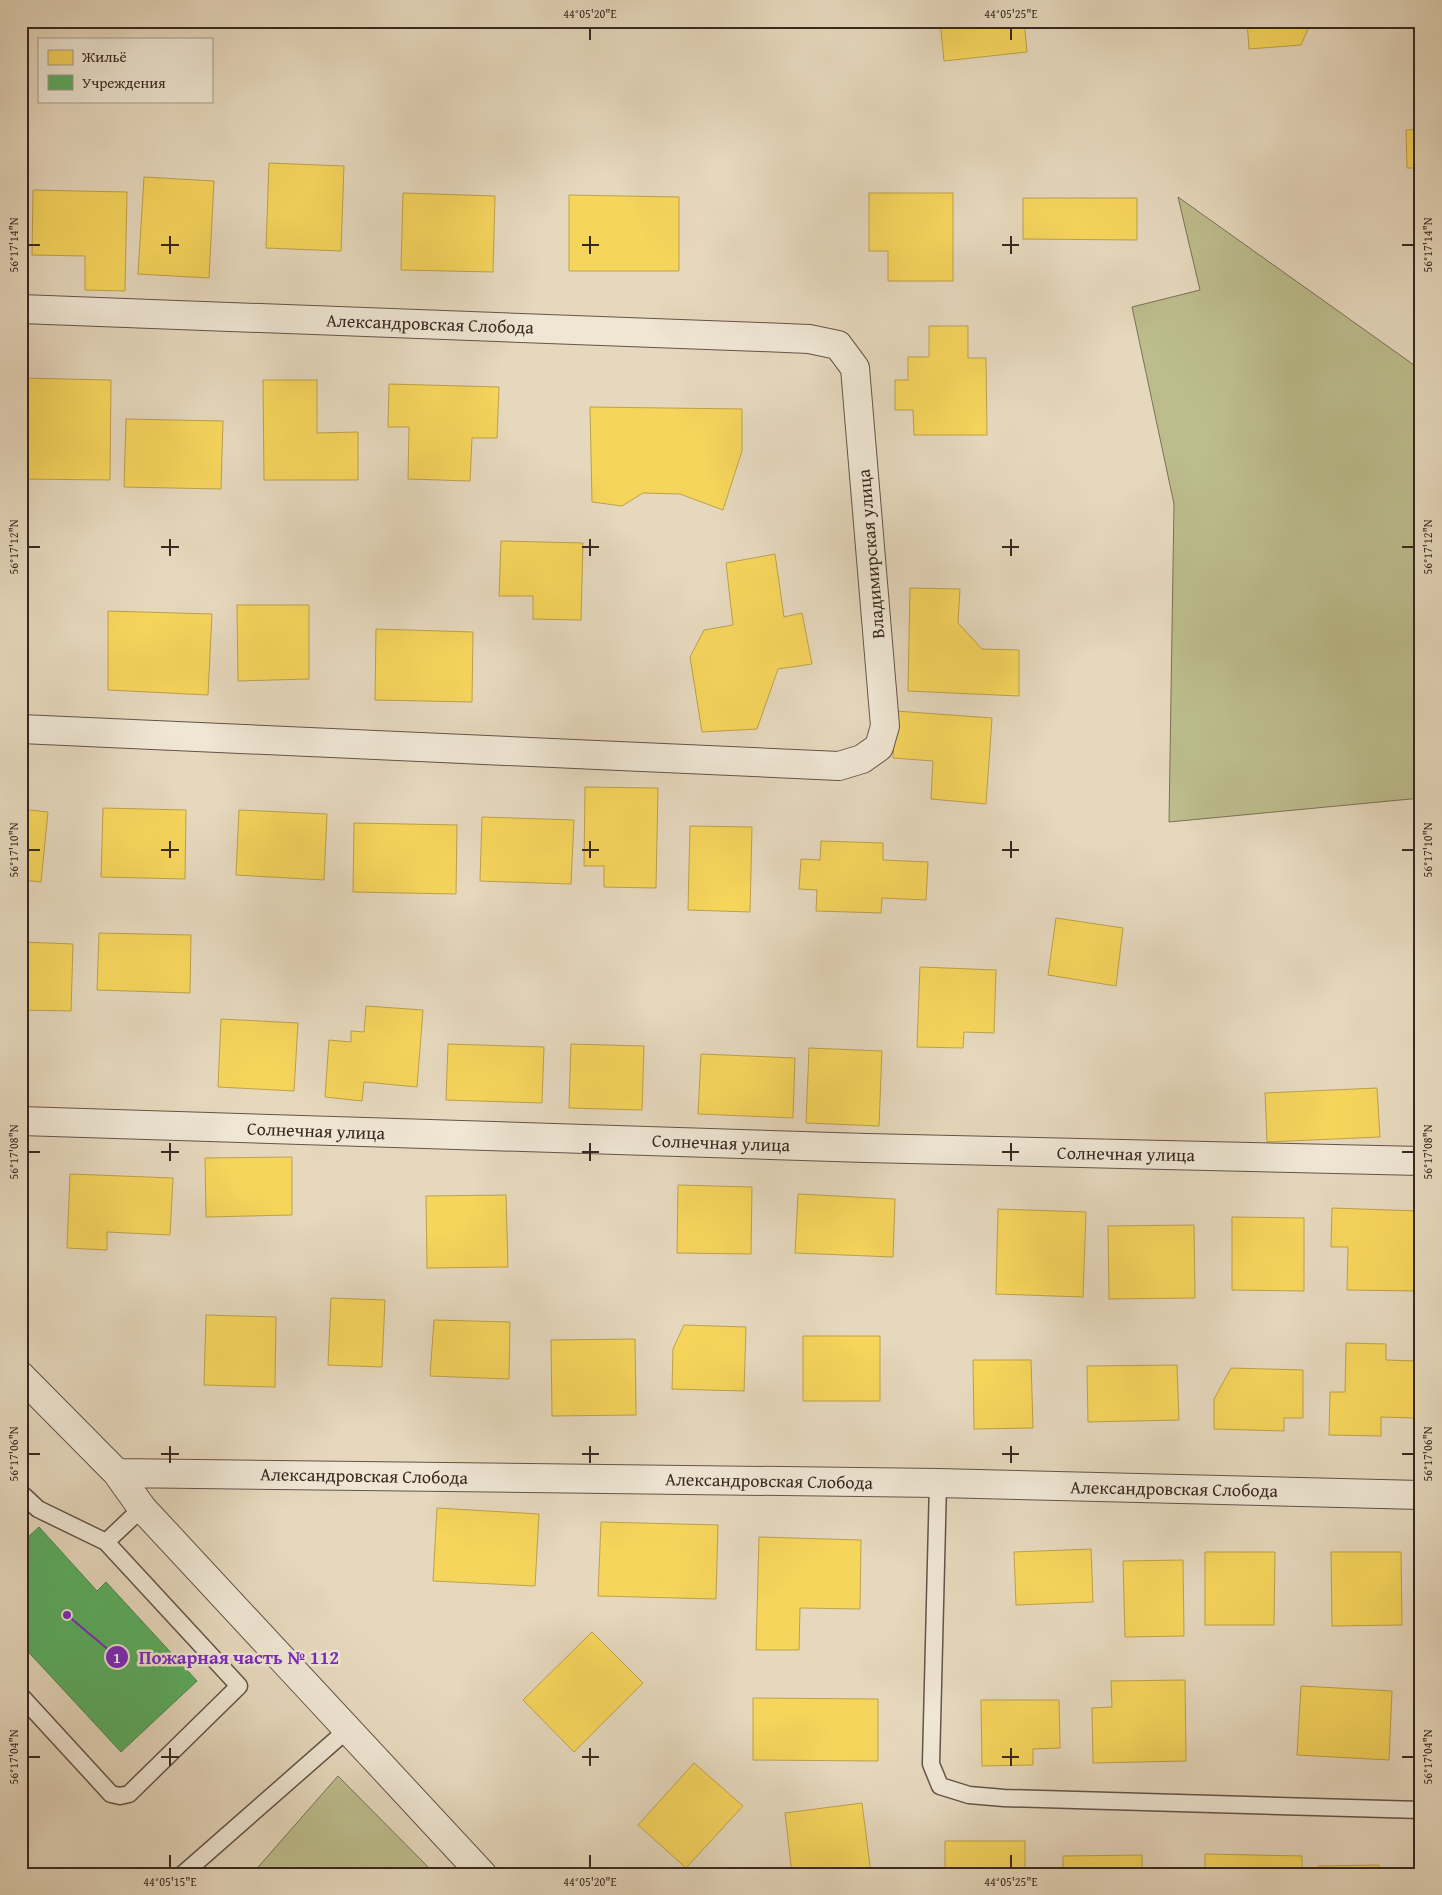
<svg xmlns="http://www.w3.org/2000/svg" width="1442" height="1895" viewBox="0 0 1442 1895" font-family="'Gentium Book Plus',serif">
	<style>
		.green { fill: #bcbc8c; stroke: #7a7257 }
		.homes { fill: #f6d55c; stroke: #bda14b }
		.public { fill: #5aae61; stroke: #50864e }
		.lines { fill: none; stroke-linecap: round; stroke-linejoin: round }
		.lane-casing { stroke: #645449; stroke-width: 19 }
		.street-casing { stroke: #645449; stroke-width: 30 }
		.lane { stroke: #efe6d4; stroke-width: 16 }
		.street { stroke: #efe6d4; stroke-width: 28 }
		.ticks { fill: none; stroke: #392822; stroke-width: 2 }
		.labels { text-anchor: middle; stroke-width: 5; stroke-linejoin: round; paint-order: stroke }
		.street-label { font-size: 18px; fill: #392822; stroke: #efe6d4 }
		.leader { fill: none; stroke: #7b2cbf; stroke-width: 2 }
		.callout-dot { fill: #7b2cbf; stroke: #efe6d4; stroke-width: 2 }
		.mark-label { font-size: 15px; text-anchor: middle; font-weight: bold; fill: #fff }
		.callout-label { font-size: 19px; text-anchor: middle; font-weight: bold; fill: #7b2cbf; stroke: #efe6d4; stroke-width: 5; stroke-linejoin: round; paint-order: stroke }
		.neatline { fill: none; stroke: #392822; stroke-width: 2 }
		.ticks-label { font-size: 12px; text-anchor: middle; fill: #392822 }
	</style>
	<rect width="100%" height="100%" fill="#e6d8bd"/>
	<filter id="stains"><feTurbulence type="fractalNoise" baseFrequency=".004" numOctaves="4"/><feColorMatrix values="0 0 0 0 .2 0 0 0 0 .09 0 0 0 0 .02 0 0 0 .5 -.17"/></filter>
	<radialGradient id="worn" r=".72"><stop offset=".6" stop-color="#630" stop-opacity="0"/><stop offset="1" stop-color="#630" stop-opacity=".3"/></radialGradient>
	<path class="green" d="M1178 197 1421 370V798L1169 822 1174 504 1132 307 1200 290Z
		M338 1776 435 1874H252Z"/>
	<path class="homes" d="M940 21H1024L1027 52 944 61Z
		M1247 21H1308V29L1301 45 1249 49Z
		M1421 129V168H1407L1406 130Z
		M269 163 344 166 341 251 266 248Z
		M144 177 214 181 209 278 138 274Z
		M33 190 127 192 125 291 85 290V256L32 255Z
		M403 193 495 196 493 272 401 270Z
		M869 193H953V281H888V251H869Z
		M569 195 679 197V271H569Z
		M1023 198H1137V240L1023 239Z
		M929 326H968V358H986L987 435H914L913 410H895V380H908V357H929Z
		M21 378 111 380 110 480 21 479Z
		M263 380H317V433L358 432V480H264Z
		M389 384 499 387 497 438H472L470 481 408 479 409 427H388Z
		M590 407 742 409V451L723 510 680 494 643 493 622 506 592 502Z
		M126 419 223 421 221 489 124 487Z
		M501 541 583 543 581 620 533 619V596H499Z
		M775 554 784 617 802 613 812 664 778 669 757 729 702 732 690 657 704 630 733 625 726 563Z
		M910 588 960 589 958 623 982 649 1019 650V696L908 691Z
		M237 605H309V679L238 681Z
		M108 611 212 614 208 695 108 690Z
		M376 629 473 632 472 702 375 700Z
		M896 711 992 718 986 804 931 799 933 761 893 758Z
		M585 787 658 788 656 888 604 887V866H584Z
		M103 808 186 810 185 879 101 877Z
		M21 809 48 812 41 882 21 880Z
		M239 810 327 814 324 880 236 875Z
		M482 817 574 820 571 884 480 881Z
		M354 823 457 825 456 894 353 892Z
		M690 826 752 827 750 912 688 910Z
		M821 841 883 843V860L928 862 926 900 882 898 881 913 816 911 817 890 799 889 801 859 820 860Z
		M1056 918 1123 928 1116 986 1048 975Z
		M99 933 191 935 190 993 97 990Z
		M21 942 73 944 71 1011 21 1010Z
		M920 967 996 970 994 1033 964 1032 963 1048 917 1047Z
		M366 1006 423 1010 417 1087 364 1082 362 1101 325 1097 329 1040 351 1042V1031L364 1032Z
		M221 1019 298 1023 294 1091 218 1087Z
		M448 1044 544 1047 542 1103 446 1100Z
		M571 1044 644 1046 642 1110 569 1108Z
		M809 1048 882 1051 879 1126 806 1123Z
		M701 1054 795 1058 793 1118 698 1114Z
		M1377 1088 1380 1137 1267 1142 1265 1093Z
		M292 1157V1215L206 1217 205 1158Z
		M70 1174 173 1178 170 1235 107 1232V1250L67 1248Z
		M678 1185 752 1187 751 1254 677 1253Z
		M798 1194 895 1199 893 1257 795 1253Z
		M506 1195 508 1267 427 1268 426 1196Z
		M1332 1208 1419 1211 1417 1291 1347 1290 1348 1247H1331Z
		M998 1209 1086 1212 1083 1297 996 1294Z
		M1232 1217 1304 1218V1291L1232 1290Z
		M1194 1225 1195 1298 1109 1299 1108 1226Z
		M331 1298 385 1300 382 1367 328 1365Z
		M206 1315 276 1317 275 1387 204 1385Z
		M434 1320 510 1322 509 1379 430 1376Z
		M684 1325 746 1327 744 1391 672 1389 673 1349Z
		M803 1336H880V1401H803Z
		M635 1339 636 1415 552 1416 551 1340Z
		M1346 1343 1386 1344V1360L1416 1361 1415 1418 1381 1417V1436L1329 1435 1330 1392H1345Z
		M973 1360H1031L1033 1428 974 1429Z
		M1177 1365 1179 1420 1088 1422 1087 1366Z
		M1231 1368 1303 1370V1418H1284V1431L1214 1429V1399Z
		M437 1508 539 1514 535 1586 433 1581Z
		M601 1522 718 1525 716 1599 598 1596Z
		M759 1537 861 1540 860 1609 800 1608 799 1650H756Z
		M1091 1549 1093 1602 1016 1605 1014 1552Z
		M1205 1552H1275L1274 1625H1205Z
		M1331 1552H1401L1402 1625 1332 1626Z
		M1183 1560 1184 1636 1125 1637 1123 1561Z
		M592 1632 643 1683 574 1752 523 1700Z
		M1185 1680 1186 1761 1093 1763 1092 1708 1112 1707 1111 1681Z
		M1301 1686 1392 1691 1389 1760 1297 1755Z
		M753 1698 878 1699V1761L753 1760Z
		M981 1700H1059L1060 1748 1033 1749V1765L982 1766Z
		M694 1763 743 1806 686 1868 638 1825Z
		M862 1803 871 1874H792L785 1813Z
		M945 1841H1025V1874H945Z
		M1205 1854 1302 1856V1874H1205Z
		M1142 1855V1874H1063V1856Z
		M1379 1865V1874H1318V1866Z"/>
	<path class="public" d="M39 1527 97 1591 106 1582 197 1681 121 1752 21 1644V1532L27 1538Z"/>
	<g class="lines">
		<g class="lane-casing">
			<path id="lane" d="M938 1483 931 1764 940 1786 969 1795 1004 1798 1421 1810
				M21 1493 38 1509 106 1542 239 1686 129 1794 120 1796 111 1794 21 1696
				M106 1542 142 1508
				M183 1874 347 1730"/>
		</g>
		<g class="street-casing">
			<path id="street" d="M21 309 760 337 809 339 838 345 855 368 885 726 879 747 862 759 839 766 21 729
				M21 1121 866 1148 1421 1161
				M21 1376 117 1473 142 1508 482 1874
				M117 1473 938 1483 1421 1495"/>
		</g>
		<use href="#lane" class="lane"/>
		<use href="#street" class="street"/>
	</g>
	<path class="ticks" d="M590 28V40M1011 28V40M170 236V254M590 236V254M1011 236V254M28 245H40M161 245H179M582 245H599M1002 245H1019M1402 245H1414M170 539V556M590 539V556M1011 539V556M28 547H40M161 547H179M582 547H599M1002 547H1019M1402 547H1414M170 841V858M590 841V858M1011 841V858M28 850H40M161 850H179M582 850H599M1002 850H1019M1402 850H1414M170 1143V1161M590 1143V1161M1011 1143V1161M28 1152H40M161 1152H179M582 1152H599M1002 1152H1019M1402 1152H1414M170 1446V1463M590 1446V1463M1011 1446V1463M28 1454H40M161 1454H179M582 1454H599M1002 1454H1019M1402 1454H1414M170 1748V1766M590 1748V1766M1011 1748V1766M28 1757H40M161 1757H179M582 1757H599M1002 1757H1019M1402 1757H1414M170 1855V1868M590 1855V1868M1011 1855V1868"/>
	<g class="labels">
		<g class="street-label">
			<text transform="translate(430 324) rotate(2)" y="6">Александровская Слобода</text>
			<text transform="translate(871 554) rotate(-95)" y="6">Владимирская улица</text>
			<text transform="translate(316 1131) rotate(2)" y="6">Солнечная улица</text>
			<text transform="translate(721 1143) rotate(2)" y="6">Солнечная улица</text>
			<text transform="translate(1126 1154) rotate(1)" y="6">Солнечная улица</text>
			<text transform="translate(364 1476) rotate(1)" y="6">Александровская Слобода</text>
			<text transform="translate(769 1481) rotate(1)" y="6">Александровская Слобода</text>
			<text transform="translate(1174 1489) rotate(1)" y="6">Александровская Слобода</text>
		</g>
	</g>
	<path class="leader" d="M67 1615L117 1657"/>
	<g class="callout-dot">
		<circle cx="67" cy="1615" r="5"/>
		<circle cx="117" cy="1657" r="12"/>
	</g>
	<g class="mark-label">
		<text x="117" y="1663">1</text>
	</g>
	<g class="callout-label">
		<text x="239" y="1664">Пожарная часть № 112</text>
	</g>
	<rect width="1442" height="1895" fill="none" stroke="#e6d8bd" stroke-width="55"/>
	<rect x="38" y="38" width="175" height="65" fill="#efe6d4" stroke="#a69a8d"/>
	<rect x="48" y="50" width="25" height="15" fill="#f6d55c" stroke="#a69a8d"/>
	<text x="82" y="62" font-size="15" fill="#392822">Жильё</text>
	<rect x="48" y="75" width="25" height="15" fill="#5aae61" stroke="#a69a8d"/>
	<text x="82" y="88" font-size="15" fill="#392822">Учреждения</text>
	<rect x="28" y="28" width="1386" height="1840" class="neatline"/>
	<g class="ticks-label">
		<text x="590" y="18">44°05'20"E</text>
		<text x="1011" y="18">44°05'25"E</text>
		<text transform="translate(14 245) rotate(-90)" y="4">56°17'14"N</text>
		<text transform="translate(1428 245) rotate(-90)" y="4">56°17'14"N</text>
		<text transform="translate(14 547) rotate(-90)" y="4">56°17'12"N</text>
		<text transform="translate(1428 547) rotate(-90)" y="4">56°17'12"N</text>
		<text transform="translate(14 850) rotate(-90)" y="4">56°17'10"N</text>
		<text transform="translate(1428 850) rotate(-90)" y="4">56°17'10"N</text>
		<text transform="translate(14 1152) rotate(-90)" y="4">56°17'08"N</text>
		<text transform="translate(1428 1152) rotate(-90)" y="4">56°17'08"N</text>
		<text transform="translate(14 1454) rotate(-90)" y="4">56°17'06"N</text>
		<text transform="translate(1428 1454) rotate(-90)" y="4">56°17'06"N</text>
		<text transform="translate(14 1757) rotate(-90)" y="4">56°17'04"N</text>
		<text transform="translate(1428 1757) rotate(-90)" y="4">56°17'04"N</text>
		<text x="170" y="1886">44°05'15"E</text>
		<text x="590" y="1886">44°05'20"E</text>
		<text x="1011" y="1886">44°05'25"E</text>
	</g>
	<rect width="100%" height="100%" filter="url(#stains)"/>
	<rect width="100%" height="100%" fill="url(#worn)"/>
</svg>
